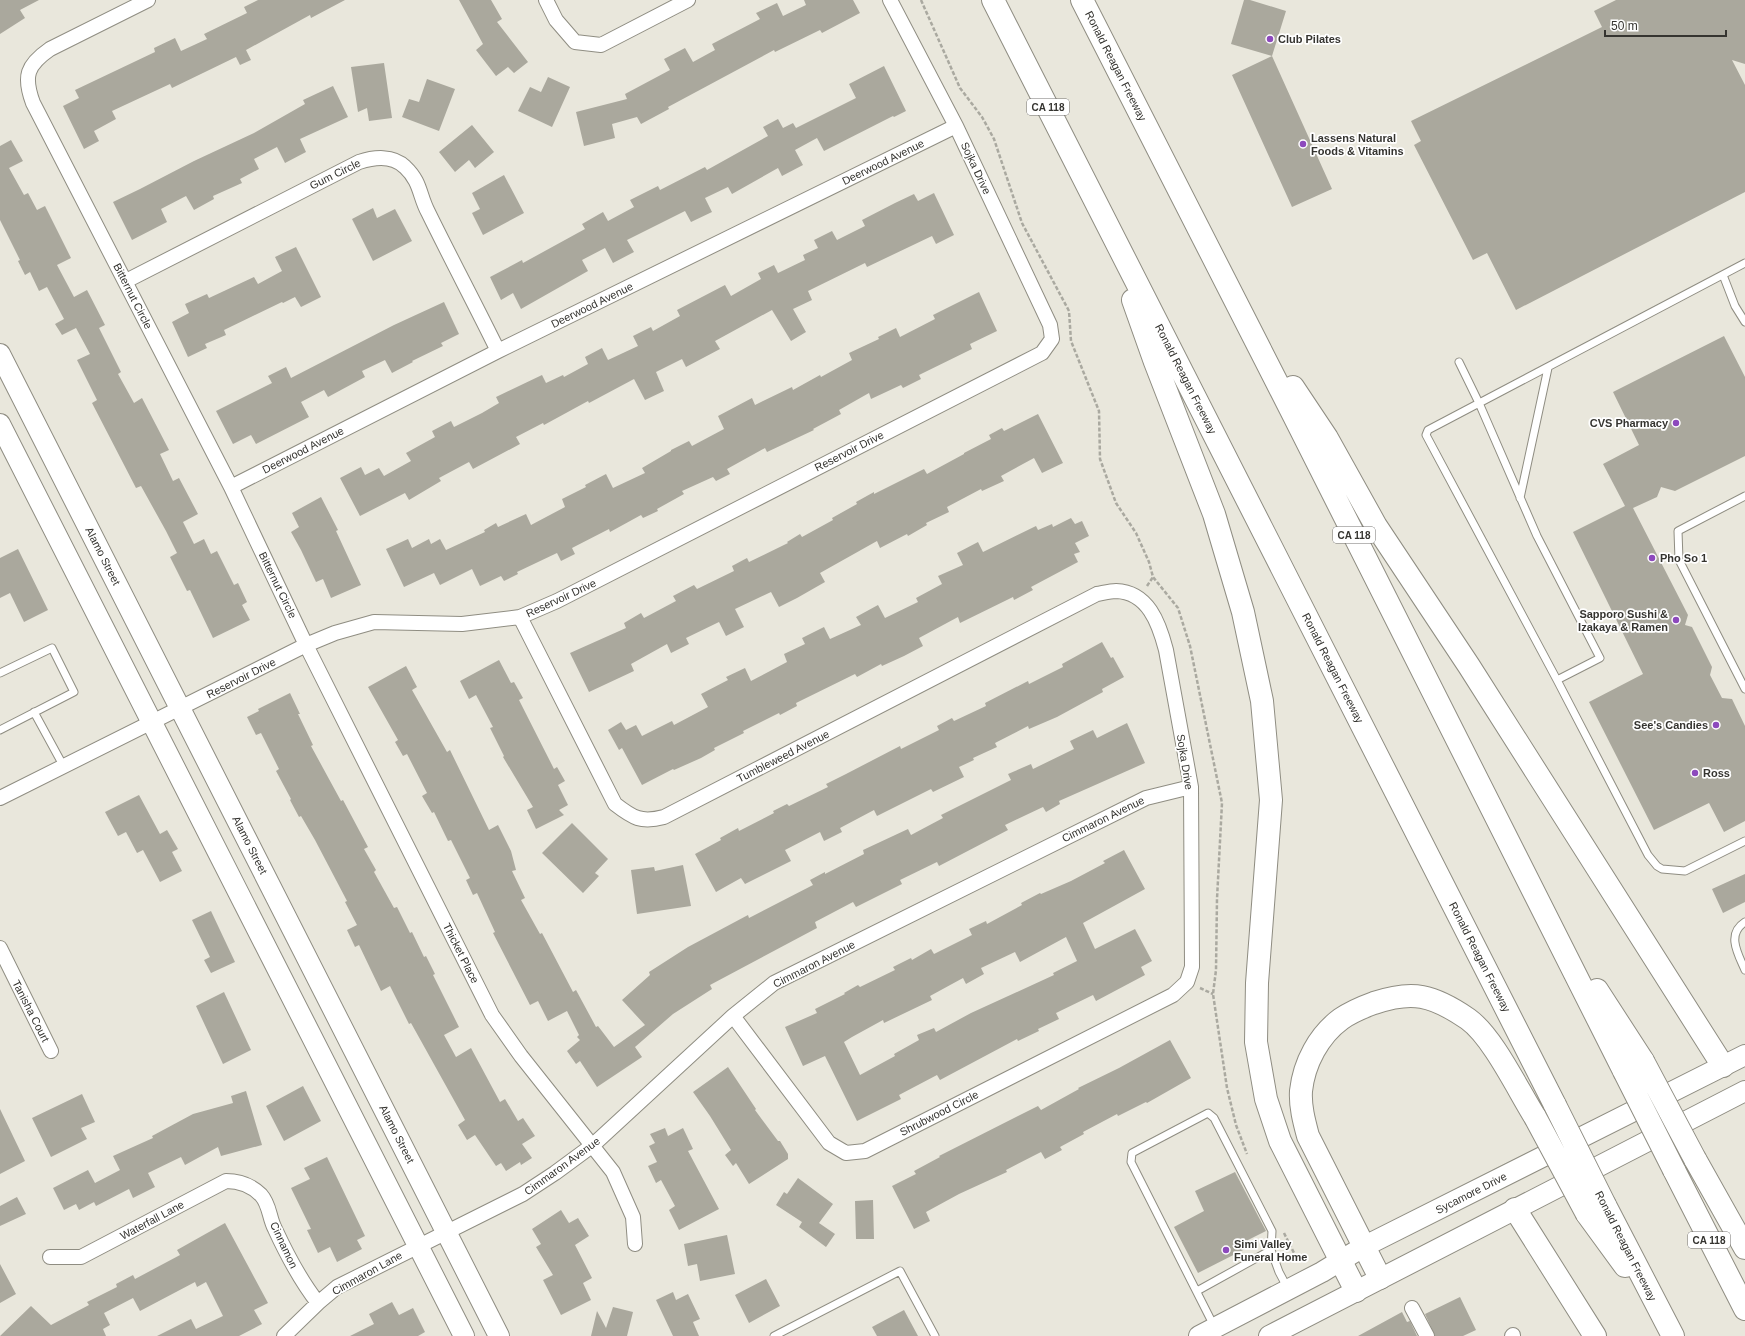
<svg xmlns="http://www.w3.org/2000/svg" width="1745" height="1336" viewBox="0 0 1745 1336" font-family="Helvetica,sans-serif">
	<style>
		.building { fill: #aaa89d; fill-rule: evenodd }
		.lines { fill: none; stroke-linecap: round; stroke-linejoin: round }
		.service-casing { stroke: #8f8d82; stroke-width: 9 }
		.minor-casing { stroke: #8f8d82; stroke-width: 16 }
		.secondary-casing { stroke: #8f8d82; stroke-width: 22 }
		.motorway-casing { stroke: #8f8d82; stroke-width: 24 }
		.path { stroke: #aaa9a0; stroke-width: 2.5; stroke-dasharray: 4 2; stroke-linecap: butt }
		.service { stroke: #fff; stroke-width: 7 }
		.minor { stroke: #fff; stroke-width: 14 }
		.secondary { stroke: #fff; stroke-width: 20 }
		.motorway { stroke: #fff; stroke-width: 22 }
		.motorway-bridge-casing { stroke: #8f8d82; stroke-width: 24; stroke-linecap: butt }
		.motorway-bridge { stroke: #fff; stroke-width: 22 }
		.poi-dot { fill: #8d49bd; stroke: #fff; stroke-width: 1.5 }
		.labels { text-anchor: middle; stroke-width: 3.5; stroke-linejoin: round; paint-order: stroke }
		.shield { fill: #fff; stroke: #72716e; stroke-width: 1 }
		.shield-label { font-size: 10px; font-weight: bold; fill: #353430 }
		.poi-label { font-size: 11px; font-weight: bold; fill: #353430; stroke: #fff; text-anchor: start }
		.street-label { font-size: 11px; fill: #353430; stroke: #fff }
	</style>
	<rect width="100%" height="100%" fill="#e9e7dc"/>
	<path class="building" d="M0 0H39L20 10 25 18 0 34Z
		M258 0H345L311 18 310 15 246 50 251 60 240 65 236 57 172 88 170 84 112 111 116 119 94 131 99 141 84 149 63 106 79 98 75 90 155 52 154 48 175 38 181 51 207 39 204 34 247 13 244 7Z
		M459 0H491L502 19 497 22 528 62 514 73 508 67 496 76 476 50 483 44Z
		M804 0H853L860 13 822 33 820 30 775 52 774 50 668 107 669 109 641 124 637 117 612 124 615 138 584 146 576 112 627 99 625 94 670 70 664 59 685 48 693 62 715 50 712 44 760 19 756 13 777 3 783 16 806 5Z
		M1244 0H1250L1286 11 1272 56 1231 44Z
		M1616 0H1745V64L1732 60 1745 85V192L1516 310 1487 253 1473 260 1414 145 1421 141 1411 121 1602 27 1594 11Z
		M1272 56 1332 189 1292 207 1232 75Z
		M384 63 392 118 369 121 367 108 358 112 351 67Z
		M884 66 906 111 894 117 893 116 824 151 817 138 795 150 803 165 782 176 778 168 732 194 728 187 705 198 712 212 691 222 685 211 627 240 634 252 613 263 605 248 582 260 588 271 521 309 513 293 501 300 490 277 522 260 523 263 585 229 582 224 603 212 608 221 634 207 630 200 658 186 660 190 705 167 707 170 768 136 763 127 778 119 783 128 793 123 796 128 856 98 849 84Z
		M548 77 570 87 552 127 518 111 530 87 541 92Z
		M427 79 455 89 439 131 402 117 409 99 419 102Z
		M333 86 348 117 300 139 306 152 285 163 277 147 254 159 259 169 240 179 242 183 213 196 214 199 194 210 186 196 161 209 167 222 132 240 113 202 140 189 194 161 254 133 305 104 303 100Z
		M472 125 494 152 475 168 469 160 455 172 439 152Z
		M11 140 23 161 9 168 24 195 28 193 37 210 45 206 71 258 57 265 74 297 87 290 105 325 99 328 121 372 118 374 134 403 142 398 169 450 160 454 173 481 179 478 198 514 183 522 194 544 204 539 211 554 217 551 234 585 238 583 247 602 242 605 250 620 213 638 190 590 187 591 170 557 177 553 166 531 141 486 136 488 92 403 97 400 77 360 90 354 76 328 62 335 55 324 64 319 47 287 39 291 30 272 25 275 18 261 20 260 0 220V146Z
		M504 175 524 213 483 235 472 213 480 209 472 193Z
		M934 193 954 235 936 244 932 236 867 267 865 263 808 291 812 300 793 309 806 332 791 341 772 310 715 341 720 349 686 367 682 359 656 372 664 391 645 400 634 379 589 403 588 401 544 425 543 423 516 437 520 444 473 469 469 462 439 478 441 481 409 500 405 493 360 516 340 478 361 467 365 475 379 468 384 476 411 461 406 453 435 437 432 431 451 421 454 427 482 413 499 403 496 397 542 375 546 383 563 375 564 377 588 364 585 357 602 348 608 360 638 346 633 336 651 327 653 331 680 316 677 310 725 285 731 296 761 279 758 273 774 265 778 273 805 260 803 255 818 248 814 240 832 231 837 240 865 226 862 220 895 203 914 194 918 201Z
		M373 208 377 218 395 209 412 241 373 261 352 219Z
		M296 247 321 297 301 307 295 297 283 303 282 302 224 330 226 335 205 344 207 348 188 357 172 322 189 313 185 304 207 294 209 298 254 277 258 284 282 271 275 257Z
		M979 292 997 331 970 344 972 349 919 375 921 379 903 388 901 385 871 399 869 393 839 410 841 414 813 429 814 430 767 452 765 448 727 469 730 474 716 481 713 477 682 491 684 494 657 509 658 511 643 518 641 515 610 532 609 529 572 548 575 554 561 561 557 553 517 572 518 574 504 581 501 576 480 586 472 569 440 585 434 573 404 587 386 549 408 539 412 548 429 539 431 544 440 539 446 550 485 532 484 530 496 523 498 527 526 514 531 525 565 507 562 499 586 487 585 485 606 474 613 488 645 473 642 468 671 451V450L689 441 692 446 724 429 718 416 752 398 755 405 792 387 793 390 820 375 821 377 852 360 849 353 879 339 878 337 896 328 900 337 935 319 933 315Z
		M444 302 459 334 441 343 443 346 412 361 413 362 392 373 385 360 362 371 365 377 328 397 324 390 301 402 309 417 256 444 251 435 233 444 216 411 272 383 268 376 286 367 291 378 394 325Z
		M1724 336 1745 377V456L1675 491 1661 487 1657 497 1633 508 1688 615 1685 625 1692 627 1712 667 1710 675 1722 698 1732 699 1745 726V821L1724 832 1709 803 1654 830 1589 702 1643 674 1573 532 1625 506 1603 464 1639 445 1613 392Z
		M1038 414 1063 463 1042 473 1034 458 1001 476 1004 481 982 491 981 489 947 507 949 512 926 523 927 525 908 536 907 534 880 548 877 541 820 573 825 582 797 598 779 607 771 592 735 609 744 627 726 636 719 622 686 638 689 644 671 653 667 644 631 664 634 671 589 692 570 653 626 628 624 623 641 613 644 618 676 601 673 596 694 585 697 589 734 571 732 566 747 558 749 562 788 543 787 542 800 534 802 537 833 520 832 518 857 504 856 502 874 492V494L924 469 927 474 964 454V453L991 439 989 435 1002 428 1004 431Z
		M321 497 338 530 336 531 361 585 331 598 323 579 316 582 301 550 291 532 299 527 292 513Z
		M1071 518 1075 524 1082 521 1089 536 1075 543 1080 552 1074 554 1078 562 1031 587 1033 590 1014 600 1013 597 960 623 958 617 919 638 923 646 904 656 882 666 881 664 857 677 855 674 796 703 797 706 780 715 779 713 743 731 744 733 714 748 715 750 701 758 674 770 673 769 642 785 622 748 619 750 608 730 621 722 626 730 636 725 642 736 672 721 674 725 708 707 701 694 728 680 726 677 745 668 751 681 787 662 784 654 805 644 802 638 824 627 830 639 861 625 856 617 878 605 885 618 918 602 916 598 942 584 938 576 963 565 957 553 978 542 983 552 1036 526 1038 530 1052 524 1053 527Z
		M18 549 48 610 24 622 10 593 0 598V558Z
		M1102 642 1111 658 1113 657 1124 677 1102 689 1103 692 1057 717 1029 729 1028 726 995 743 997 747 973 758 974 760 959 767 964 777 933 792 931 789 877 816 874 810 840 828 842 832 824 841 820 832 785 850 791 861 745 884 741 878 716 892 695 854 721 840 720 838 738 828 739 831 774 813 773 811 787 804 789 806 828 787 826 784 846 774 900 746 901 749 939 730 937 726 952 718 954 721 986 706 985 703 1028 681 1029 684 1063 667 1062 664Z
		M499 660 511 683 514 682 523 698 519 700 554 769 557 767 565 781 558 785 568 805 559 810 564 815 536 829 527 810 533 807 503 757 504 756 490 728 493 727 476 695 469 699 460 681Z
		M406 666 417 687 412 690 447 752 450 750 489 830 498 825 511 851 516 870 512 871 525 898 521 900 540 934 542 933 573 992 576 990 596 1027 598 1026 614 1047 645 1025 622 1000 650 975 649 972 688 947 748 915 749 918 813 885 810 880 825 872V874L864 854 863 850 908 829 911 835 943 818 941 815 1011 780 1008 774 1031 764 1033 769 1074 749 1070 741 1093 730 1097 738 1127 723 1145 763 1059 801 1060 804 1046 812 1043 807 1005 825 1008 830 939 866 937 862 900 880 902 884 856 907 853 902 815 922 817 928 710 985 712 989 673 1014 635 1047 642 1057 597 1087 580 1061 576 1064 567 1051 580 1040 577 1037 579 1035 567 1011 548 1021 538 1001 530 1005 493 933 495 932 477 893 473 895 466 880 470 878 451 840 448 841 434 812 432 813 422 796 427 793 407 754 403 756 395 742 398 740 368 687Z
		M290 693 300 714H298L313 745 311 746 341 801 343 800 368 847 364 849 376 870 374 872 394 908 397 907 410 933 412 932 424 957 426 956 435 974 433 975 459 1027 444 1035 456 1057 471 1048 500 1102 505 1099 518 1121 523 1118 535 1136 522 1144 532 1158 521 1165 520 1162 506 1171 501 1163 496 1166 475 1135 467 1140 458 1125 465 1120 411 1023 409 1024 390 986 381 991 359 945 355 947 347 930 357 925 345 902 347 901 315 840 301 816 299 817 290 800 291 799 276 771 279 769 261 733 256 735 247 717 259 711 258 709Z
		M139 795 160 834 167 830 178 849 172 852 182 871 160 882 143 850 137 853 126 832 118 836 105 812Z
		M572 823 608 859 595 873 599 876 583 893 542 853Z
		M1124 850 1145 889 1083 923 1095 949 1135 929 1152 961 1141 967 1145 975 1096 1001 1093 995 1056 1013 1059 1019 1038 1029 1039 1031 1018 1041 1017 1039 940 1080 937 1075 899 1095 901 1099 857 1121 825 1056 803 1066 785 1027 817 1013 815 1009 845 994 844 993 858 985 860 987 895 970 893 967 911 958 912 960 931 949 934 954 972 935 969 929 986 921 987 924 1022 905 1021 903 1040 893 1041 894 1071 881 1105 863 1103 861ZM1066 937 1077 961 1053 973 1054 975 971 1013 936 1032 934 1028 917 1035 919 1040 894 1054 895 1056 860 1075 844 1042 852 1037 883 1020 884 1023 932 1000 930 996 963 978 966 984 984 974 981 968 1015 952 1020 962Z
		M683 865 691 906 637 914 631 870 654 867 655 871Z
		M1745 874V902L1723 913 1712 889Z
		M211 911 235 962 211 973 204 960 210 957 192 920Z
		M224 992 251 1050 223 1064 196 1006Z
		M1170 1040 1191 1078 1147 1103 1146 1102 1118 1116 1117 1114 1083 1132 1084 1134 1060 1147 1062 1150 1045 1159 1041 1152 1006 1170 1007 1172 959 1194 926 1212 930 1221 914 1229 892 1186 916 1174 914 1171 940 1157 939 1156 1038 1106 1041 1110 1079 1089 1078 1088 1119 1068Z
		M728 1067 756 1109 755 1110 778 1141H780L788 1154V1159L749 1184 736 1163 733 1166 725 1155 731 1150 710 1116 693 1092Z
		M303 1086 321 1121 284 1141 266 1106Z
		M246 1091 262 1145 221 1156 218 1147 185 1165 181 1157 148 1173 155 1187 133 1198 129 1189 96 1206 94 1202 79 1210 76 1204 64 1210 53 1188 88 1170 95 1183 120 1170 113 1156 153 1138 152 1136 193 1114 233 1103 231 1096Z
		M82 1094 95 1122 81 1128 87 1139 51 1157 32 1118Z
		M0 1109 25 1161 0 1174Z
		M665 1128 668 1136 683 1128 693 1149 688 1151 719 1209 679 1230 669 1210 675 1206 661 1180 656 1183 648 1166 657 1162 649 1146 655 1143 650 1134Z
		M327 1157 365 1236 357 1240 362 1249 337 1262 330 1247 318 1253 307 1230 311 1229 291 1188 310 1179 304 1168Z
		M1235 1172 1266 1231 1248 1240 1251 1246 1198 1273 1174 1227 1204 1211 1195 1191Z
		M798 1178 833 1204 819 1223 835 1234 826 1247 799 1227 802 1222 776 1205 784 1192 787 1194Z
		M17 1197 26 1214 0 1226V1206Z
		M873 1200 874 1239H856L855 1201Z
		M561 1210 569 1223 578 1218 589 1236 575 1245 592 1278 583 1283 591 1300 561 1315 543 1280 553 1275 536 1247 541 1244 532 1229Z
		M225 1223 268 1303 254 1310 262 1324 239 1336H157L191 1319 196 1329 223 1316 206 1282 197 1287 195 1282 140 1311 133 1298 104 1313 110 1325 103 1329 106 1336H0L31 1306 51 1325 89 1305 87 1302 117 1287 116 1284 133 1275 135 1279 180 1255 177 1250Z
		M727 1235 735 1274 700 1281 697 1264 688 1266 684 1244Z
		M0 1264 16 1294 0 1303Z
		M766 1279 780 1306 749 1323 735 1295Z
		M673 1292 676 1300 688 1294 700 1319 693 1322 699 1336H673L656 1300Z
		M1460 1297 1476 1330 1463 1336H1435L1425 1314Z
		M392 1302 399 1315 413 1308 425 1332 418 1336H350L374 1324 369 1314Z
		M613 1307 633 1312 627 1336H591L597 1311 606 1328Z
		M904 1310 918 1336H877L872 1327Z
		M1402 1312 1407 1322 1410 1321 1417 1336H1358Z"/>
	<g class="lines">
		<g class="service-casing">
			<path id="service" d="M1745 263 1428 430 1426 435 1557 680 1648 855 1657 866 1662 869 1685 871 1745 841
				M1723 275 1735 306 1745 322
				M1459 362 1479 403 1537 536 1600 658 1557 680
				M1745 496 1678 531 1679 560 1745 689
				M1520 498 1548 368
				M0 673 52 648 74 692 0 730
				M34 712 64 767
				M1745 922C1726 934 1738 954 1745 970
				M1271 1250 1279 1272 1288 1289
				M1197 1291 1271 1250 1272 1231 1214 1118 1208 1113 1132 1153 1131 1162 1214 1326
				M774 1336 900 1271 935 1336"/>
		</g>
		<g class="minor-casing">
			<path id="minor" d="M148 0 50 49C27 65 23 76 33 103L231 487 306 645 492 1015 521 1056 613 1172 633 1217 635 1244
				M546 0 556 20 575 42 601 45 688 0
				M126 281 359 162C374 157 393 155 405 167 421 182 419 195 428 212 451 259 475 304 498 351
				M231 487 498 351 956 126
				M520 617 615 804C633 818 641 823 664 817L1097 594C1103 593 1110 591 1116 591 1148 592 1159 623 1166 650L1191 787 1192 967 1187 982 1173 995 865 1151 846 1153 829 1143 733 1016
				M0 798 306 645 335 633 374 622 462 624 520 617 557 601 1042 353 1052 339 1050 325 956 126 890 0
				M0 948 51 1051
				M50 1257H81L226 1181C240 1181 251 1185 261 1195 270 1205 269 1218 275 1229 287 1255 300 1280 318 1303
				M1412 1308 1427 1336
				M284 1336 318 1303 337 1287 523 1194 555 1173 593 1145 733 1016 774 983 1146 798 1191 787
				M1512 1336 1513 1335"/>
		</g>
		<g class="secondary-casing">
			<path id="secondary" d="M0 354 499 1336
				M0 424 464 1336
				M1199 1336 1322 1272 1363 1247 1745 1055
				M1269 1336 1745 1091"/>
		</g>
		<g class="motorway-casing">
			<path id="motorway" d="M993 0 1555 1105
				M1082 0 1293 414 1624 1071
				M1133 300 1155 362 1214 514 1243 612 1262 701 1271 800 1257 983 1256 1042 1266 1099 1280 1141 1356 1291
				M1293 387 1327 438 1376 526 1469 666 1723 1066
				M1597 990 1643 1061
				M1695 1159 1745 1248
				M1674 1170 1745 1309
				M1605 1205 1673 1336
				M1515 1209 1595 1336
				M1587 1214 1625 1266
				M1380 1278 1308 1136C1304 1121 1300 1106 1301 1091 1304 1063 1319 1035 1341 1019 1351 1012 1363 1007 1374 1003 1389 998 1407 994 1422 997 1438 1000 1455 1010 1468 1019 1493 1037 1518 1090 1535 1117"/>
		</g>
		<path class="path" d="M921 0 960 88 982 117 994 139 1022 223 1069 311 1071 341 1099 411 1100 459 1116 503 1136 533 1149 562 1153 577 1178 608 1190 646 1222 803 1217 899 1216 970 1213 994 1227 1088 1236 1125 1247 1154
			M1147 586 1153 577
			M1200 988 1213 994
			M1284 1233 1298 1261"/>
		<use href="#service" class="service"/>
		<use href="#minor" class="minor"/>
		<use href="#secondary" class="secondary"/>
		<use href="#motorway" class="motorway"/>
		<g class="motorway-bridge-casing">
			<path id="motorway-bridge" d="M1643 1061 1695 1159
				M1624 1071 1674 1170
				M1555 1105 1605 1205
				M1535 1117 1587 1214"/>
		</g>
		<use href="#motorway-bridge" class="motorway-bridge"/>
	</g>
	<g class="poi-dot">
		<circle cx="1270" cy="39" r="4"/>
		<circle cx="1303" cy="144" r="4"/>
		<circle cx="1676" cy="423" r="4"/>
		<circle cx="1652" cy="558" r="4"/>
		<circle cx="1676" cy="620" r="4"/>
		<circle cx="1716" cy="725" r="4"/>
		<circle cx="1695" cy="773" r="4"/>
		<circle cx="1226" cy="1250" r="4"/>
	</g>
	<g class="labels">
		<g class="shield">
			<rect x="1027" y="99" width="42" height="16" rx="3"/>
			<rect x="1333" y="527" width="42" height="16" rx="3"/>
			<rect x="1688" y="1232" width="42" height="16" rx="3"/>
		</g>
		<g class="shield-label">
			<text x="1048" y="111">CA 118</text>
			<text x="1354" y="539">CA 118</text>
			<text x="1709" y="1244">CA 118</text>
		</g>
		<g class="poi-label">
			<text x="1278" y="43">Club Pilates</text>
			<text x="1311" y="142">Lassens Natural<tspan x="1311" dy="13">Foods &amp; Vitamins</tspan></text>
			<text x="1668" y="427" text-anchor="end">CVS Pharmacy</text>
			<text x="1660" y="562">Pho So 1</text>
			<text x="1668" y="618" text-anchor="end">Sapporo Sushi &amp;<tspan x="1668" dy="13">Izakaya &amp; Ramen</tspan></text>
			<text x="1708" y="729" text-anchor="end">See's Candies</text>
			<text x="1703" y="777">Ross</text>
			<text x="1234" y="1248">Simi Valley<tspan x="1234" dy="13">Funeral Home</tspan></text>
		</g>
		<g class="street-label">
			<text transform="translate(1116 66) rotate(63)" y="4">Ronald Reagan Freeway</text>
			<text transform="translate(883 162) rotate(-26)" y="4">Deerwood Avenue</text>
			<text transform="translate(976 168) rotate(65)" y="4">Sojka Drive</text>
			<text transform="translate(335 174) rotate(-26)" y="4">Gum Circle</text>
			<text transform="translate(133 296) rotate(63)" y="4">Bitternut Circle</text>
			<text transform="translate(592 305) rotate(-26)" y="4">Deerwood Avenue</text>
			<text transform="translate(1186 379) rotate(63)" y="4">Ronald Reagan Freeway</text>
			<text transform="translate(303 450) rotate(-27)" y="4">Deerwood Avenue</text>
			<text transform="translate(849 451) rotate(-27)" y="4">Reservoir Drive</text>
			<text transform="translate(103 556) rotate(63)" y="4">Alamo Street</text>
			<text transform="translate(278 585) rotate(64)" y="4">Bitternut Circle</text>
			<text transform="translate(561 598) rotate(-25)" y="4">Reservoir Drive</text>
			<text transform="translate(1333 668) rotate(63)" y="4">Ronald Reagan Freeway</text>
			<text transform="translate(241 678) rotate(-27)" y="4">Reservoir Drive</text>
			<text transform="translate(783 756) rotate(-27)" y="4">Tumbleweed Avenue</text>
			<text transform="translate(1185 762) rotate(81)" y="4">Sojka Drive</text>
			<text transform="translate(1103 819) rotate(-26)" y="4">Cimmaron Avenue</text>
			<text transform="translate(250 845) rotate(63)" y="4">Alamo Street</text>
			<text transform="translate(461 953) rotate(63)" y="4">Thicket Place</text>
			<text transform="translate(1480 957) rotate(63)" y="4">Ronald Reagan Freeway</text>
			<text transform="translate(814 964) rotate(-27)" y="4">Cimmaron Avenue</text>
			<text transform="translate(31 1011) rotate(63)" y="4">Tanisha Court</text>
			<text transform="translate(939 1113) rotate(-27)" y="4">Shrubwood Circle</text>
			<text transform="translate(397 1134) rotate(63)" y="4">Alamo Street</text>
			<text transform="translate(562 1166) rotate(-36)" y="4">Cimmaron Avenue</text>
			<text transform="translate(1471 1193) rotate(-27)" y="4">Sycamore Drive</text>
			<text transform="translate(152 1220) rotate(-28)" y="4">Waterfall Lane</text>
			<text transform="translate(284 1245) rotate(65)" y="4">Cinnamon</text>
			<text transform="translate(1626 1246) rotate(63)" y="4">Ronald Reagan Freeway</text>
			<text transform="translate(367 1273) rotate(-29)" y="4">Cimmaron Lane</text>
		</g>
	</g>
	<path d="M1605 30v6h121v-6" fill="none" stroke="#353430" stroke-width="2"/>
	<text x="1611" y="30" font-size="12" fill="#353430" stroke="#ffffff" stroke-width="3" paint-order="stroke">50 m</text>
</svg>
